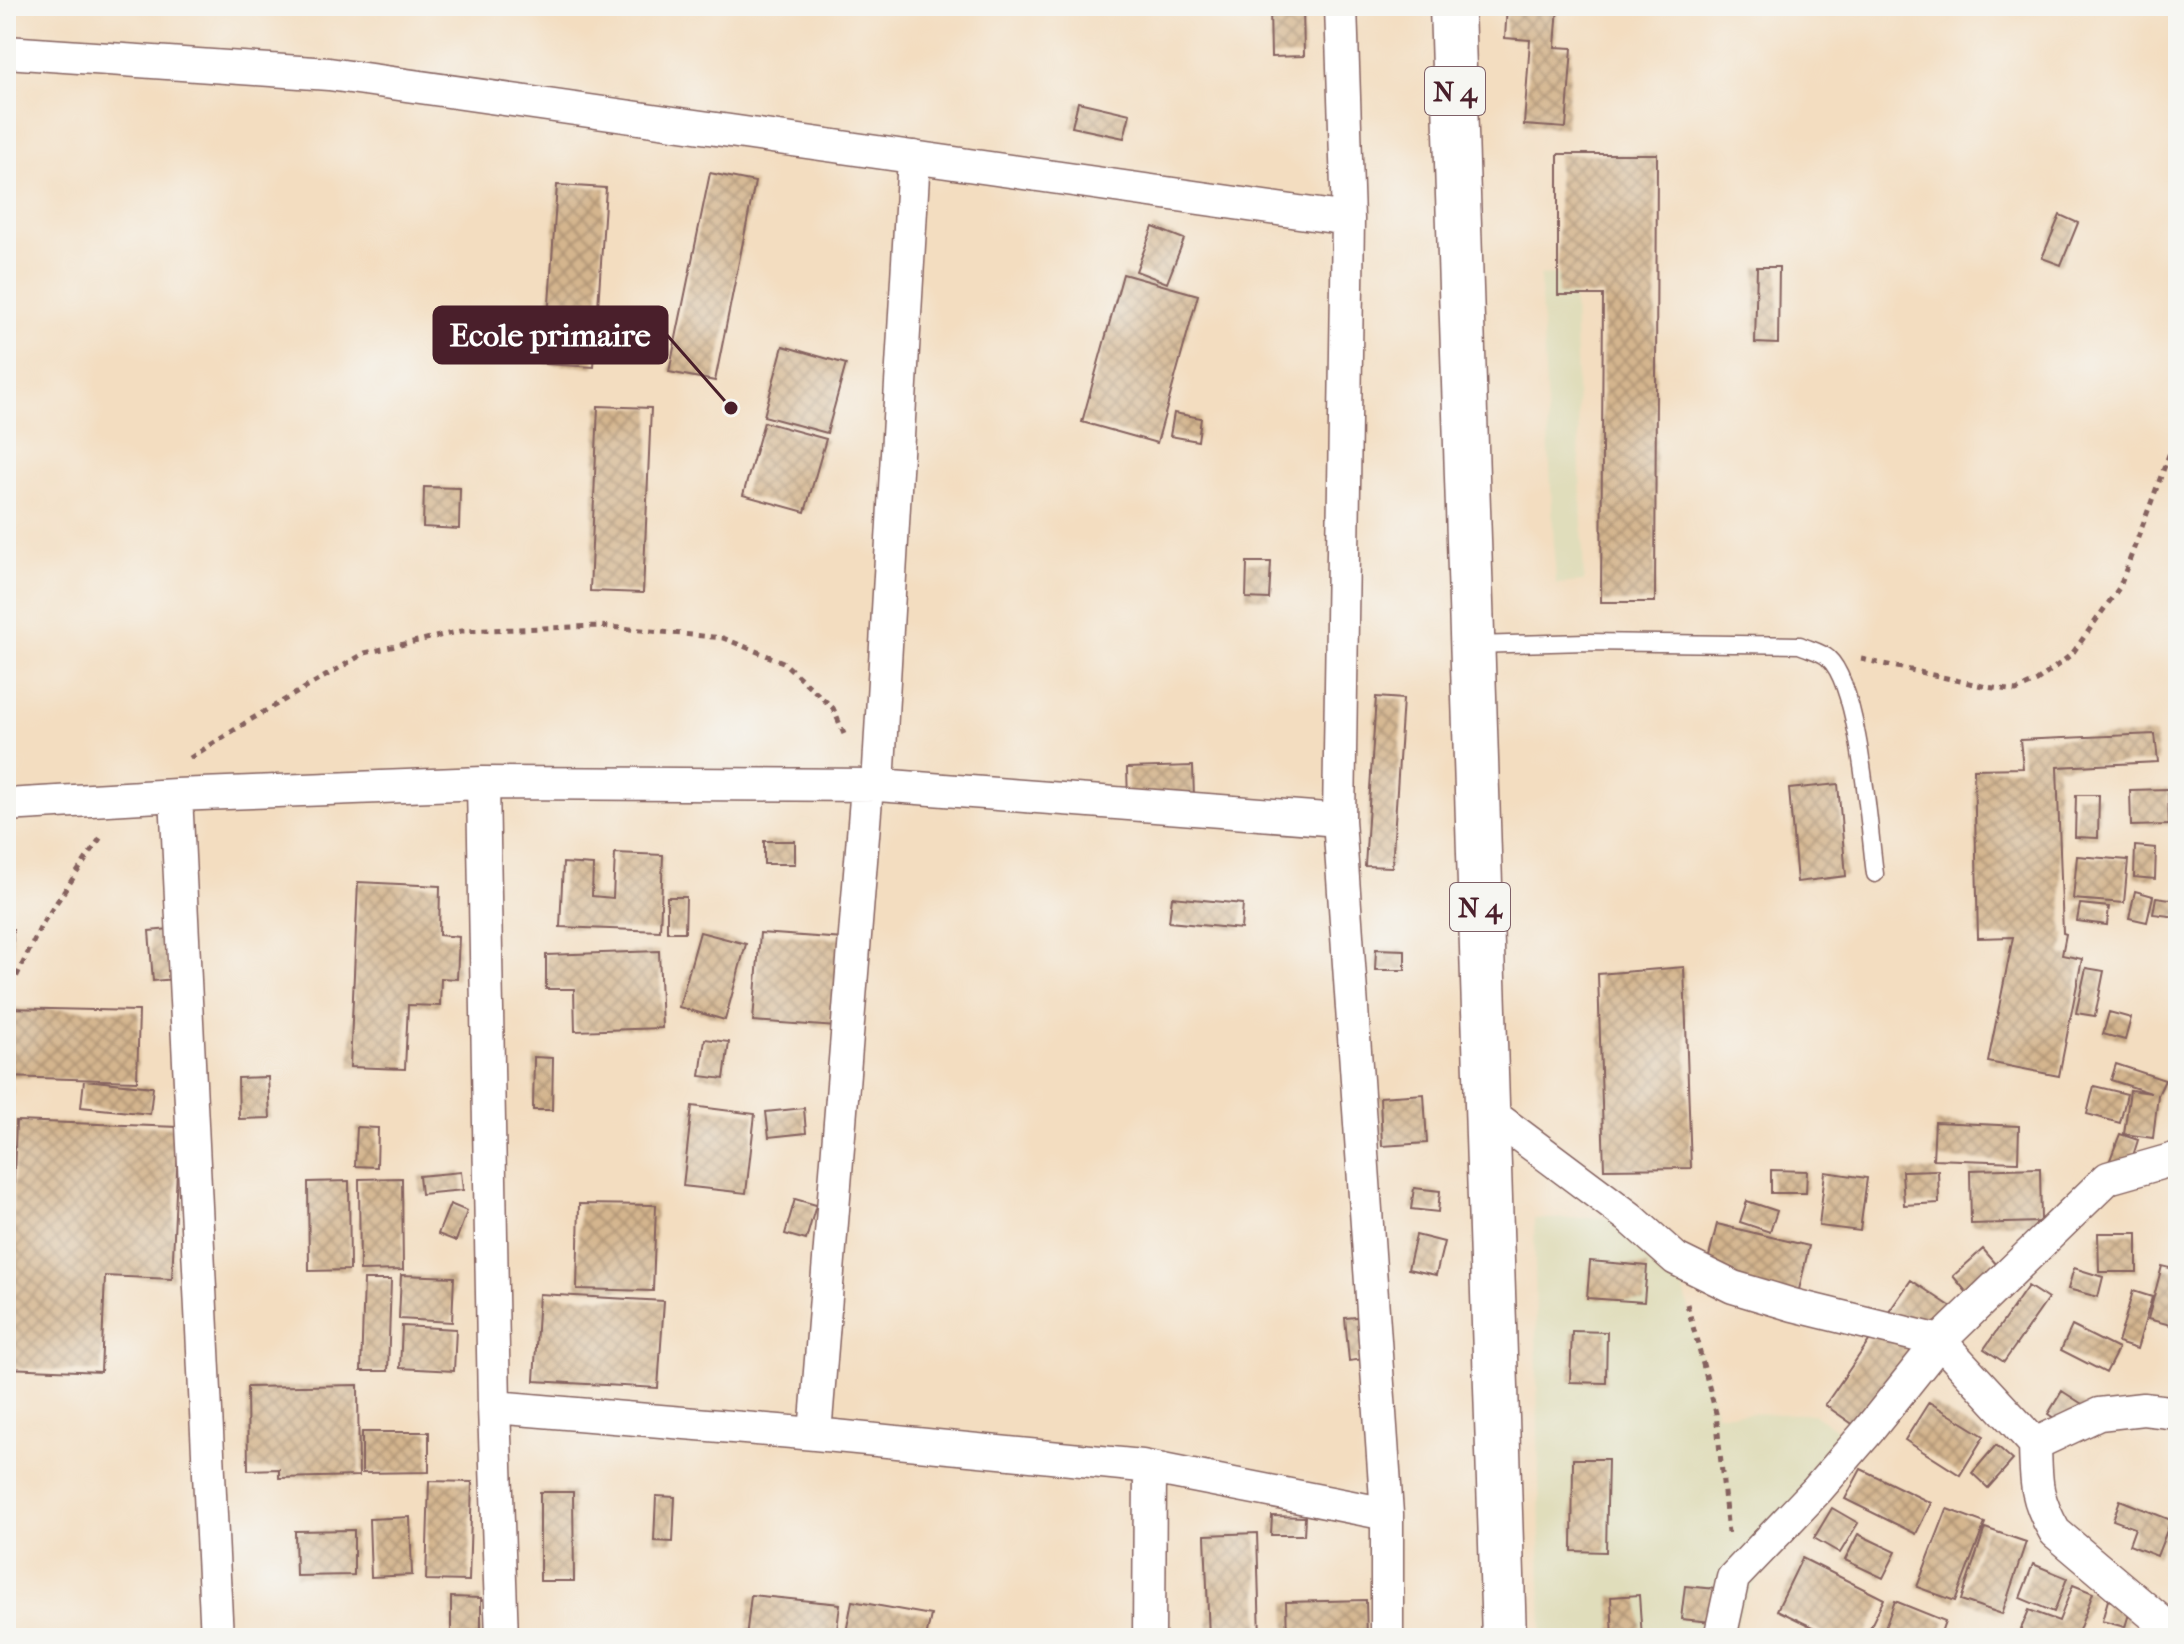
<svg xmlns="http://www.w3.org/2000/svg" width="2184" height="1644" viewBox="0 0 2184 1644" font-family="'IM FELL French Canon',serif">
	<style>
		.built { fill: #e0ddbb }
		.building { fill: url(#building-cross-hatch) }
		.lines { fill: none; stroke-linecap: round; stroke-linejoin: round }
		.lane-casing { stroke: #85625f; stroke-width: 19 }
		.street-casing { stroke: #85625f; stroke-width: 35 }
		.highway-casing { stroke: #85625f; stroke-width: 47 }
		.path { stroke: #85625f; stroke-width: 5; stroke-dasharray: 6 6; stroke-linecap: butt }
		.lane { stroke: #fff; stroke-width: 16 }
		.street { stroke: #fff; stroke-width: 32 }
		.highway { stroke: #fff; stroke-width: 44 }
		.labels { text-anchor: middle; stroke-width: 6; stroke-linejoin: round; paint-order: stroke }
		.shield { fill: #f6f6f2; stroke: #7e6067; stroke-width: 2 }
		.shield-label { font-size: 28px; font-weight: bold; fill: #4a1f2b }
		.leader { fill: none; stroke: #4a1f2b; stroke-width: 3 }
		.callout-dot { fill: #4a1f2b; stroke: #f6f6f2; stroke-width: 3 }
		.callout { fill: #4a1f2b; stroke: #4a1f2b; stroke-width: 3 }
		.callout-label { font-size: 32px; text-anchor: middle; font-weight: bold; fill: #fff }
	</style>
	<defs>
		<pattern id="building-cross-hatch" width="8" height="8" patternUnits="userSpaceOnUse" patternTransform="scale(2)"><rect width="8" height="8" fill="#d4b58e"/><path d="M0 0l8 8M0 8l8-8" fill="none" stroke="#ae9374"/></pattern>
	</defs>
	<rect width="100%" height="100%" fill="#f6f6f2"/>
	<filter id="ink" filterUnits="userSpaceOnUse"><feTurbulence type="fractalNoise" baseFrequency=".0125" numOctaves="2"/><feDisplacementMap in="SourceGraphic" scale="16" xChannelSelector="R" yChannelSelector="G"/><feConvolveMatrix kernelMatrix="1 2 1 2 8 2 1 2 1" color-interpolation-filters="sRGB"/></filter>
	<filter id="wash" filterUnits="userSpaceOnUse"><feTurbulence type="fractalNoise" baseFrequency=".006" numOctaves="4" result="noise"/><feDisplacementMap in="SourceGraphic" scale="32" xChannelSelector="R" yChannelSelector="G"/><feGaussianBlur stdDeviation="1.8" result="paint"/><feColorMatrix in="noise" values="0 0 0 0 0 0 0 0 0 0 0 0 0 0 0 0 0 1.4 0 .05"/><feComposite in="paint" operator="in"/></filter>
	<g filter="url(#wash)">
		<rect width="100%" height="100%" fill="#f3ddc0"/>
		<path class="built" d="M1573 273 1584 582 1556 584 1540 276Z
			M1629 1217 1676 1259 1716 1413 1814 1414 1853 1440 1811 1487 1742 1606 1733 1638H1542L1534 1219Z"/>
		<g id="blocks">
			<path class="building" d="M1303 6 1304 56 1271 57 1270 7Z
				M1507 6H1558L1555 47 1572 48 1566 128 1524 125 1530 40 1505 38Z
				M1078 102 1130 114 1124 138 1072 127Z
				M1558 154H1657L1655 602H1601L1603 295H1558Z
				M710 173 755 182 715 381 669 372Z
				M557 185 606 188 594 367 545 364Z
				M2060 215 2078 223 2061 265 2042 258Z
				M1153 227 1184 239 1167 283 1136 271Z
				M1757 267H1779L1778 344 1755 343Z
				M1123 274 1198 295 1157 443 1082 422Z
				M783 346 846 364 827 433 764 416Z
				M598 406 651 408 643 593 590 591Z
				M1174 413 1201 418 1198 441 1170 436Z
				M764 422 826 439 805 512 743 495Z
				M424 487 460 488 459 529 423 527Z
				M1247 562H1271L1269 599 1246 598Z
				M1376 697 1403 699 1392 867 1365 866Z
				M2155 734 2158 762 2057 767 2063 933 2066 934 2062 955 2082 959 2059 1076 1988 1062 2013 937 1978 938 1974 769 2023 768 2020 740Z
				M1193 766 1194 798 1128 800 1127 768Z
				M1838 784 1846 876 1797 882 1789 789Z
				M2168 789 2169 825 2131 826 2130 790Z
				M2076 795H2099L2098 838 2075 837Z
				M764 841H795V864H764Z
				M2135 846 2156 848 2155 879 2134 877Z
				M615 853 663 855 660 931 560 927 563 863 593 865 592 896 613 898Z
				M2077 856 2128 860 2124 903 2073 899Z
				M358 882 440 886 439 935 459 937 457 979 441 978 440 1006 408 1005 405 1069 350 1067Z
				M2135 891 2153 896 2147 922 2129 918Z
				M667 897H686L685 932H667Z
				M1172 897 1243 904 1241 929 1169 922Z
				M2156 897 2178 900V917L2153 914Z
				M2080 904 2109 907 2107 925 2077 921Z
				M6 929H13L11 990 6 1002Z
				M170 929 175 979 153 981 149 931Z
				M700 932 746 944 725 1020 679 1007Z
				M760 933 844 939 837 1027 753 1021Z
				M1376 949 1405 950V970H1375Z
				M659 951 662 1028 575 1031 574 989H546V955Z
				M1684 967 1691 1168 1604 1169 1598 974Z
				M2086 968 2104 971 2095 1016 2076 1013Z
				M6 1008 139 1011 137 1081 6 1077Z
				M2109 1012 2131 1018 2125 1040 2103 1034Z
				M705 1039 729 1042 724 1079 700 1076Z
				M534 1057 553 1058 552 1110H533Z
				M2116 1064 2165 1080 2158 1095 2153 1138 2124 1134 2130 1090 2151 1093 2111 1080Z
				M268 1077 270 1118 239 1119 238 1078Z
				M84 1080 153 1087 150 1114 81 1107Z
				M6 1086H13L12 1114H6Z
				M2094 1086 2127 1094 2120 1123 2087 1114Z
				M1424 1094 1427 1143 1382 1146 1380 1097Z
				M692 1106 755 1114 746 1193 683 1186Z
				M804 1108 806 1133 769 1137 766 1112Z
				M16 1121 179 1127 172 1279 105 1276 101 1372 7 1368Z
				M1935 1122 2019 1126 2018 1162 1933 1159Z
				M357 1127 378 1128 377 1167 355 1166Z
				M2120 1134 2138 1140 2128 1172 2108 1165Z
				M2040 1168 2041 1222 1971 1224 1970 1170Z
				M1771 1170 1807 1171 1806 1193H1771Z
				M1938 1170 1939 1203 1904 1205 1902 1171Z
				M461 1172 463 1190 421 1194 419 1176Z
				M1825 1172 1867 1178 1860 1231 1819 1226Z
				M402 1178 403 1270 360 1271 359 1179Z
				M349 1181 350 1270 309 1271 308 1182Z
				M1414 1188 1440 1191 1438 1212 1411 1209Z
				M795 1199 816 1205 806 1240 785 1234Z
				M1747 1201 1777 1211 1770 1232 1740 1222Z
				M450 1204 467 1211 456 1241 438 1234Z
				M579 1204 656 1205 653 1291 577 1289Z
				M1717 1224 1809 1246 1796 1303 1703 1281Z
				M2098 1233H2137V1272H2099Z
				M1416 1235 1444 1242 1436 1275 1408 1269Z
				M1983 1249 2004 1273 1973 1300 1953 1276Z
				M1590 1261 1647 1266 1644 1302 1587 1298Z
				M2162 1266 2178 1270V1327L2148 1319Z
				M2074 1268 2103 1277 2098 1297 2068 1289Z
				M401 1275 454 1277 452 1322 399 1319Z
				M364 1280H391L388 1371H361Z
				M1911 1280 1953 1308 1867 1434 1825 1405Z
				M2028 1286 2048 1299 2004 1362 1984 1349Z
				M2133 1291 2152 1297 2137 1349 2118 1343Z
				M539 1294 664 1301 658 1388 534 1381Z
				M1369 1316 1373 1358 1349 1361 1345 1318Z
				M402 1326 456 1329 454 1371 400 1368Z
				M2072 1326 2118 1349 2106 1373 2061 1350Z
				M1572 1331 1607 1332 1606 1383 1570 1382Z
				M358 1385 359 1476 279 1478V1469L248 1470 247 1387Z
				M2062 1391 2093 1411 2078 1434 2048 1414Z
				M1929 1402 1984 1436 1960 1475 1905 1440Z
				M362 1432H429V1472L362 1473Z
				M1996 1445 2013 1460 1988 1488 1972 1473Z
				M1573 1459H1608L1606 1552 1572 1551Z
				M1861 1469 1931 1503 1916 1534 1845 1499Z
				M429 1481 472 1482 469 1581 426 1580Z
				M540 1492H573L574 1581H540Z
				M656 1496 675 1497 673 1542 654 1541Z
				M2120 1500 2171 1520 2157 1556 2129 1545 2135 1528 2113 1520Z
				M1832 1508 1858 1523 1840 1553 1814 1538Z
				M1947 1509 1985 1523 1955 1601 1917 1587Z
				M1272 1516 1305 1517 1304 1535H1271Z
				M410 1517 412 1575 371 1577 369 1519Z
				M1985 1528 2026 1542 2002 1614 1961 1600Z
				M354 1530V1575L296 1576 295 1531Z
				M2178 1530V1557L2170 1554Z
				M1257 1533 1260 1638H1209L1205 1535Z
				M1858 1534 1896 1552 1883 1578 1845 1560Z
				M1802 1558 1884 1599 1865 1638H1835L1777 1610Z
				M2033 1564 2067 1578 2054 1612 2020 1598Z
				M2073 1585 2093 1593 2076 1638H2017L2029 1610 2059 1621Z
				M1685 1586 1726 1590 1723 1623 1681 1619Z
				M751 1595 840 1604 836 1638H746Z
				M1639 1595 1642 1638H1613L1611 1597Z
				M451 1597 481 1598V1638H451Z
				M1366 1600 1367 1638H1287L1286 1602Z
				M2108 1600 2131 1607 2125 1627 2102 1621Z
				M852 1601 931 1615 926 1638H845Z
				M1895 1601 1945 1621 1939 1638H1881Z
				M2139 1629 2158 1638H2134Z
				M1798 1630 1819 1638H1795Z"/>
		</g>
	</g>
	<g filter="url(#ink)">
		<use href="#blocks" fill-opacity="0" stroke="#85625f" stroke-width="2"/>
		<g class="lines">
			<g class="lane-casing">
				<path id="lane" d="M1474 645 1586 642 1800 645C1808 649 1822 652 1828 658 1860 686 1869 830 1875 874"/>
			</g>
			<g class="street-casing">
				<path id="street" d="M1341 6 1348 219 1339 820 1387 1514V1638
					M6 52 329 74 1348 219
					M483 783 494 1407 502 1638
					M878 785 914 157
					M176 795 217 1638
					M6 805 176 795 483 783 878 785 1339 820
					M1486 1110 1629 1217 1676 1259 1733 1287 1793 1305 1940 1341 2035 1444C2036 1481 2035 1498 2055 1532L2178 1636
					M494 1407 815 1434 1142 1466 1387 1514
					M815 1434 867 786
					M2035 1444 2099 1414 2143 1409 2178 1413
					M1149 1638 1150 1468
					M1720 1638 1733 1578 1817 1490 1868 1431 1940 1341 2108 1178 2178 1158"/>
			</g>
			<g class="highway-casing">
				<path id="highway" d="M1452 6 1504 1638"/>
			</g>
			<path class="path" d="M1861 659 1987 687 2016 691 2037 681 2072 654 2119 588 2178 431
				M190 758 250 720 365 653 461 631 600 626 723 638 783 662 833 708 844 734
				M6 998 42 924 103 834
				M1687 1304 1716 1413 1728 1533"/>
			<use href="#lane" class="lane"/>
			<use href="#street" class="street"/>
			<use href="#highway" class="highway"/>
		</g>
	</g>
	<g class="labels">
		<g class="shield">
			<rect x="1425" y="67" width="60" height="48" rx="6"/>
			<rect x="1450" y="883" width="60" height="48" rx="6"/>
		</g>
		<g class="shield-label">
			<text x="1455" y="101">N 4</text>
			<text x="1480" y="917">N 4</text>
		</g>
	</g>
	<path class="leader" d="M731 408L667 335"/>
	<circle class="callout-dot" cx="731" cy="408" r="8"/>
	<rect class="callout" x="434" y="307" width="233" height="56" rx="8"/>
	<g class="callout-label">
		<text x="550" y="346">Ecole primaire</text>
	</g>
	<rect width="2184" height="1644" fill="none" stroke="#f6f6f2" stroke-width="32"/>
</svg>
